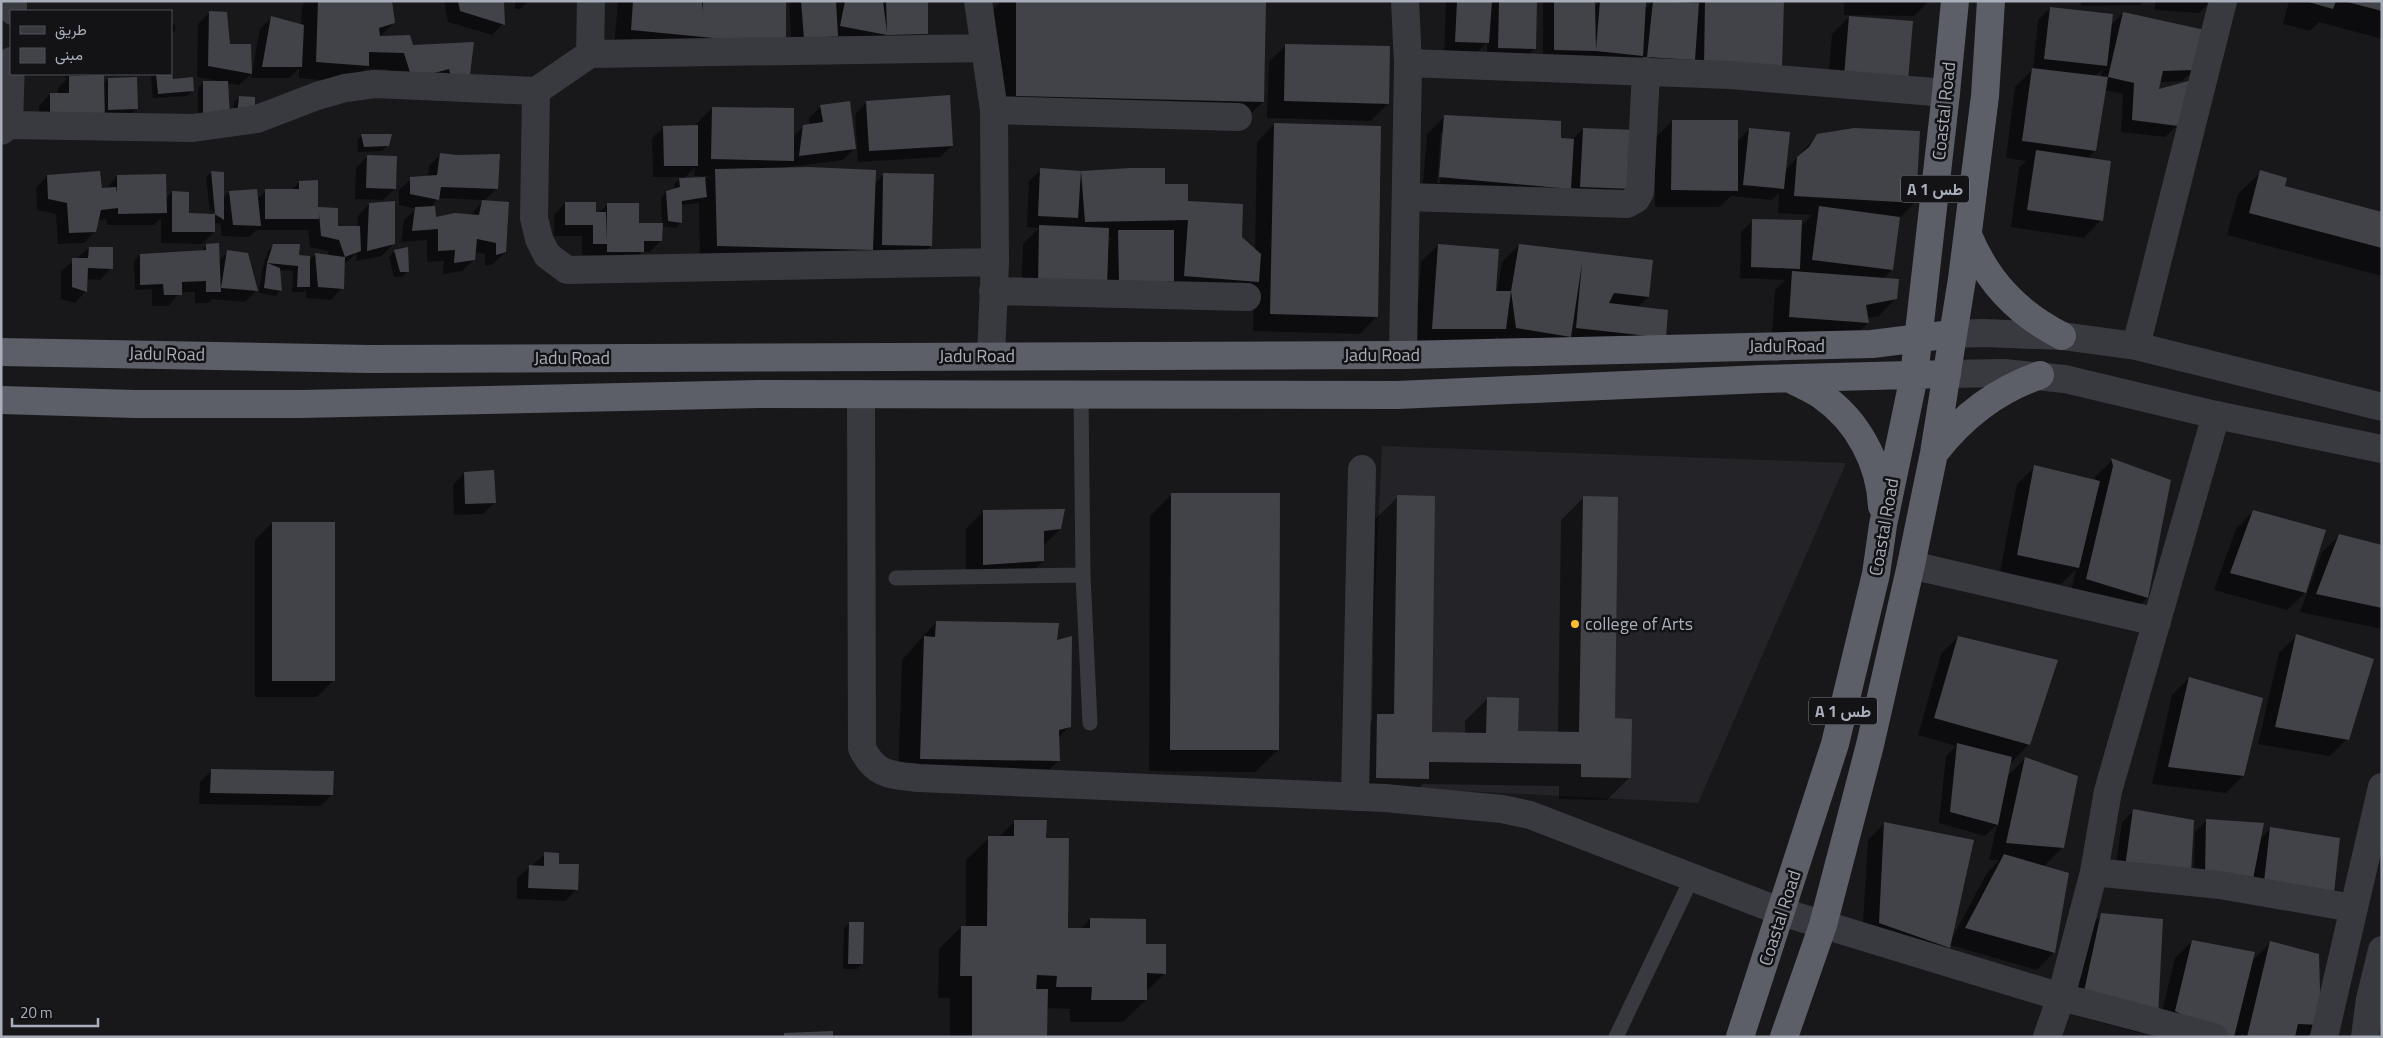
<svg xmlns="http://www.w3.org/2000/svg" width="2383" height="1038" viewBox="0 0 2383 1038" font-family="'Titillium Web',Vazirmatn,sans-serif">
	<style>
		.built { fill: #242428 }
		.shadow { fill: #0007; fill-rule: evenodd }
		.building { fill: #424348 }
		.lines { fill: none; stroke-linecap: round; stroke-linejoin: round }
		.service { stroke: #393a40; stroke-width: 15 }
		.minor { stroke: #393a40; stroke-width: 28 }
		.tertiary { stroke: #393a40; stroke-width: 28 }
		.trunk { stroke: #5c5f68; stroke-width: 28 }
		.poi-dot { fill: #ffbf2c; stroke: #131316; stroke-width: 2 }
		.labels { text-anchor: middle; stroke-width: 5; stroke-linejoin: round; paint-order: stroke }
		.shield { fill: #131316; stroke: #7c808a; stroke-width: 1 }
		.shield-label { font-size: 16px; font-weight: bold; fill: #a9aebb }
		.street-label { font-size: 18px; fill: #a9aebb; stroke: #131316 }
		.poi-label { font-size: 18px; fill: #a9aebb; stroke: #131316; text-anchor: start }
	</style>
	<rect width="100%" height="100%" fill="#18181b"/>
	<path class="built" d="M1382 446 1846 463 1698 803 1366 786Z"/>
	<path class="shadow" d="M306 1H391L394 23 379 37 412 46 473 43 451 99 395 95 387 69H365L350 83 299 78V68L289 78H251L260 29 272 17 301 26 302 6Z
		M444 1H502L503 24 492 35 448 22Z
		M515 1H528L520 9H515Z
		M618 1H785V41L614 47Z
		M793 1H927V34L915 45 792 50 789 5Z
		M1001 1H1265L1263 102 1240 124 994 118V8Z
		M1446 1H1491V5L1494 1H1536L1535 48 1523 60 1487 59V42L1476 54H1444Z
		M1543 1H1594V7L1600 1 1645 3 1644 10 1653 1 1689 4V1H1783L1764 85 1543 61Z
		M1844 1H1929L1914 16 1844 15Z
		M2081 1H2143L2140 5 2081 6Z
		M2155 1H2211L2199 13 2155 10Z
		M2289 1H2382V39L2319 22 2310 31 2283 24Z
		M2050 8 2110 26 2123 13 2194 70 2182 81 2159 82 2157 90 2177 126 2165 137 2121 132 2123 94 2105 90 2095 151 2087 159 2101 220 2084 238 2011 227 2019 168 2026 161 2006 158 2015 87 2033 69 2038 20ZM2102 70 2100 78 2095 77 2097 74Z
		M210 12 229 46 249 45 251 74 239 85 227 83 198 121V88L203 82 218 81 197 77 198 24Z
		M1849 17 1911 22 1827 93 1832 34Z
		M171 24 175 25V31L171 35Z
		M1286 45 1388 103 1371 121 1267 118 1269 62Z
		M171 69 172 80 193 90 187 96 153 98 151 76 153 74H171Z
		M64 74H100L97 77 103 84 108 79 136 109 125 120 39 128V106L50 94H58V88L68 78H65Z
		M110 74H137L110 76Z
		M240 97 254 98 232 119 234 102Z
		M867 102 952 146 940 157 858 162 855 114Z
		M821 106 855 148 843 160 789 167V169L875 183 884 174 931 246 919 257 871 256V250L855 266 700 262 699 203 681 205V222L676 228 661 226V240L650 252H642L631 263H596V256L582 255V236H554V215L565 203 595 214H598L608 204 638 224H662L661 198 666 192 675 189 674 184 682 177H653L652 138 664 127 695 125 712 108 793 137 804 126 810 125 809 118ZM695 168 694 176H701V178L683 179ZM703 176H709L704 181Z
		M1445 116 1559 140H1572L1583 129 1633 189 1621 201 1422 194 1427 134ZM1441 133H1444L1440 183H1437Z
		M1672 121 1737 142 1749 129 1785 171 1817 135 1915 202 1899 219 1892 270 1883 279 1896 298 1879 316 1867 318 1868 323 1850 340 1772 334 1775 290 1785 280 1740 278 1741 232 1753 220 1801 226 1812 215 1778 213 1779 193 1772 200 1731 196 1719 207H1655V138Z
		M1274 124 1377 316 1360 334 1253 331 1254 285 1241 298 1021 302 1023 244 1039 228 1027 227 1029 181 1041 170 1081 172 1164 185 1255 250 1257 142ZM1107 238H1112L1107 243Z
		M362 135 388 145 382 151 358 152 357 141Z
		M441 154 497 188 484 201 505 252 493 264 485 266V254L475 252 474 259 462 271 443 274 444 261 427 262V240L401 242 404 220 416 209 399 205V190L411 179 428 177 429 166ZM438 198 483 200 470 216 435 218 430 208Z
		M367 157 395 188 383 200 355 199 356 168Z
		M212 172 223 199 229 192 257 199 266 191H291L299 182 317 208 336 227 357 228 358 216 369 204 393 244 382 256 356 261 357 253 344 264 342 288 331 300 306 298V290L304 292H292L293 271 279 270 281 290 276 296 259 293 262 270 268 251 274 245 309 261 316 254 329 256 328 251 310 247 308 230H256L249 237 222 236 220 222 218 224 214 222V232L202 244 161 243V218L154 225H107L106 219 97 220 95 231 84 243 58 244 56 214 37 210 36 188 47 176 100 189H106L117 176 165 200 172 192 187 215H210V212L219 218V215L211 210 210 212 206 177Z
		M2261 172 2284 187 2382 213V276L2227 235 2238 194Z
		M207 245 219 261 228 252 256 291 245 302 212 299 208 303H195V292H180L169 306H152V289L135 290 134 261 140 255 200 252Z
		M1438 245 1494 292H1497L1502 262 1519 245 1583 255 1648 297 1637 308 1664 337 1499 345 1498 336 1487 346H1415L1421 262Z
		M89 248 111 268 100 280 86 279V291L75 303 61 299V271Z
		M395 251 408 271 402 277H394L389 257Z
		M2112 460 2170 481 2147 598 2130 615 2070 596 2076 569 2061 584 2000 572 2017 484 2035 467 2096 481 2095 477Z
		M464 473 495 502 483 514 454 515 453 485Z
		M1172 494 1278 750 1255 772 1149 771 1150 516Z
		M1398 497 1431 733 1465 734V721L1488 698 1517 732 1558 733 1561 520 1584 497 1613 720 1630 777 1607 800 1559 799V786L1423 784 1406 801 1355 800V737L1372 720 1375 519Z
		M983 511 1060 529 1043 546V561L1026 578 966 582V529Z
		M2253 511 2305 593 2287 610 2214 590 2236 529Z
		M272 523 334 680 317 697H255V540Z
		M2340 535 2382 546V629L2300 612 2322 552Z
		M936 622 1055 642 1070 726 1058 738V761L1036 783 898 781 902 660Z
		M2296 636 2347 739 2330 756 2258 744 2279 653Z
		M1958 637 2029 744 2012 762 2010 761 2007 777 2025 758 2076 776 2062 848 2043 867 2054 952 2037 970 1950 945 1932 965 1862 940 1868 840 1885 823 1952 938 1987 873 1999 860H1989L1997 824 1985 836 1939 823 1946 756 1956 746 1918 735 1941 654Z
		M2189 678 2243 776 2226 793 2152 784 2172 695Z
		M212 770 332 795 320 806 199 804 200 782Z
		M2134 811 2193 821 2114 878 2122 822Z
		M2207 820 2259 840 2271 828 2333 893 2193 886 2195 832Z
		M1015 821 1045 839 1067 929H1081L1090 919 1145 945 1165 973 1146 992V1000L1123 1022H1070V1009L1046 1008V1037H950V998H938L939 949 961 927H966V860L989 838H998Z
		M545 854 558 865 577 889 565 901 517 899V878Z
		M2102 915 2157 1016 2140 1033 2067 1013 2085 932Z
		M849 923 862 964 857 969H843L844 929Z
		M2192 941 2251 962 2271 942 2319 1024 2307 1037H2251L2241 1034V1037H2174L2158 1028 2175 958Z"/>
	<path class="building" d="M318 1H392L395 23 379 28 380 36 410 35 413 45 474 42 469 83 452 80 449 69 412 79 404 53 369 52V66L316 62Z
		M458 1H504L505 25 460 11Z
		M633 1H702V12L703 1H786V41L755 42 631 30Z
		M801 1H836L838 36 804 39Z
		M845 1H883L887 33 886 1H928V34L887 35 840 26Z
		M1016 1H1266L1264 102 1016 96Z
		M1457 1H1492L1489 43 1455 42Z
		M1499 1H1537L1536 49 1498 48Z
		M1554 1H1595L1596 49 1600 1 1646 2 1643 56 1596 51 1554 50Z
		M1653 1 1699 3 1695 60 1647 57Z
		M1705 1H1784L1782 68 1704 66Z
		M2305 1H2336L2333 9Z
		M2347 1H2382V11L2347 2Z
		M2050 7 2113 14 2107 66 2044 59Z
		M209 11 227 12 230 44H251L252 74 208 66Z
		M2123 12 2205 30 2195 70 2163 71 2159 89 2192 80 2178 126 2132 120 2134 83 2108 77Z
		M271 16 304 25 302 67H262Z
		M1849 16 1913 21 1908 81 1844 76Z
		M1285 44 1390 46 1389 104 1284 101Z
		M2032 68 2108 77 2096 151 2022 141Z
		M171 70 173 79 193 77 194 91 158 94 156 74H171Z
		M104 75 105 123 50 116V93H69V76Z
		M137 77 138 109 108 110V78Z
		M203 81H228L230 116H203Z
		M950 95 953 146 869 151 866 101Z
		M239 96 255 97V110L237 115Z
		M850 101 856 149 799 156 803 125 823 122 820 105Z
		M712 107 794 108V161L711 159Z
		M1444 115 1561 121V138L1574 139 1571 189 1439 177Z
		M1672 120H1738V191L1671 190Z
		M1274 123 1381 126 1378 317 1270 314Z
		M698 125V166H664L663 126Z
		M1583 128 1637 130 1634 189 1580 187Z
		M1749 128 1790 132 1784 189 1743 185Z
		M1854 128 1920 131 1916 203 1794 196 1797 157 1809 147 1817 134Z
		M361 134H392L389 146 364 147Z
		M2036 150 2111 161 2103 221 2027 210Z
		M440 153 457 155 500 154 498 189 441 187 439 200 410 194V177L437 175Z
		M367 155 397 156 396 189 366 188Z
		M809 167 876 170 873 250 717 246 715 169Z
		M1040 168 1081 171 1078 218 1038 216Z
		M1131 168H1165V184H1188V201L1243 204 1242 237 1261 254 1259 282 1184 276 1188 220 1085 222 1081 171Z
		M2260 170 2287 178 2285 186 2382 212V248L2249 213Z
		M100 171 102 188 116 187 117 193V175L166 174 167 213 118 214V208L101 210 96 232 69 233 67 203 48 199 47 175Z
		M211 171 224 172V220L215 214Z
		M883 173 934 174 932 246 882 245Z
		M705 177 707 197 682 201V223L668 221 666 191 680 187 679 178Z
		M318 180V207L338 208V226H360L361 251 345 257 339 240 321 236 319 213V219H265V189H299V181Z
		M257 189 261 226 233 225 229 191Z
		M172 191 189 192V213L215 214V232H172Z
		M482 200 509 202 506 252 496 255V243L477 239 475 260 454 263 455 250 438 251V229L412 231 415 207 435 206 436 217 455 213 479 215Z
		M395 201V244L367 251 369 203Z
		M565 202H596V212H606L607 242V203H639V223H663L662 241H644V252H607V244H593V225H565Z
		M1819 206 1900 217 1893 270 1812 260Z
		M1752 219 1802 220 1800 269 1751 267Z
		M1039 225 1109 228 1107 287 1038 285Z
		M1118 230H1174V281H1119Z
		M219 243 221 292H206V281L182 282V295H164L163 284 140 285V254L206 250V244Z
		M273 244H300L299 255 310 256V287H297L298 266 267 263Z
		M1438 244 1499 249 1496 291H1511L1506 329H1432Z
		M1519 244 1653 260 1649 297 1614 293 1609 303 1668 310 1666 338 1576 328 1582 263 1571 337 1516 328 1511 291Z
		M89 247H113V269L88 268 87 292 72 287V258H88Z
		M408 247 409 272H400L394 250Z
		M227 250 248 253 258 291 221 288Z
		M315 253 345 257 344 289 318 287Z
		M267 263 280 268 282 291 264 288Z
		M1792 271 1899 279 1897 299 1866 305 1869 323 1789 317Z
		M2111 458 2171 480 2148 598 2086 579 2113 466Z
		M2034 465 2100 481 2079 568 2017 555Z
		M494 470 496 503 465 504 464 472Z
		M1171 493H1280L1279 750H1170Z
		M1397 495 1435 496 1432 732 1486 733 1487 697 1519 698 1518 731 1579 732 1583 496 1618 497 1615 718 1632 719 1631 778 1581 777V764L1429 762V779L1376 778 1377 714H1394Z
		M1065 509 1061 529 1044 531V561L983 565V510Z
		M2253 510 2326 530 2306 593 2230 573Z
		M272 522H335V681H272Z
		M2339 534 2382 545V608L2316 594Z
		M936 621 1059 623 1057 640 1072 636 1071 727 1059 730 1060 761 920 759 924 636 935 637Z
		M2296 634 2374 659 2349 740 2275 727Z
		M1958 636 2058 660 2030 745 1934 718Z
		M2189 677 2263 698 2244 776 2168 767Z
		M1957 743 2012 757 1998 825 1950 812Z
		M2025 757 2078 776 2064 848 2006 843Z
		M211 769 334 771 333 795 210 793Z
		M2133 809 2194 820 2191 873 2125 867Z
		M2206 819 2264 823 2253 879 2205 875Z
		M1014 820H1047L1046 838H1069L1068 928H1090V918L1146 919V944H1166V974L1147 973V1000H1091L1092 987H1056L1057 976 1037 975 1036 989H1048L1047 1037H972V976H960L961 926H987L988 836H1014Z
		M1884 822 1974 840 1950 948 1879 923Z
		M2270 827 2340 838 2334 893 2264 882Z
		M544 852 559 853V864H579L578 890 528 888 529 865 544 866Z
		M2004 854 2069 873 2055 953 1965 928Z
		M2101 913 2163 919 2158 1016 2083 996Z
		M849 922H864L863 964H848Z
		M2192 940 2255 952 2234 1037H2224L2175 1011Z
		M2270 941 2319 954 2321 1025 2298 1024 2295 1037H2247Z
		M833 1031V1037H784V1033Z"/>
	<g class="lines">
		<path class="service" d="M1081 394 1083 575 1090 723
			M896 578 1083 575
			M1616 1037 1692 878"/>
		<path class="minor" d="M591 1 590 54 985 48
			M978 1 994 110 995 262 991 356
			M13 11V1
			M590 54 536 91 534 218 539 239 547 255 567 270 995 262
			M1408 63 1731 75 1946 93
			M994 110 1238 117
			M9 125 11 61
			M1 131 9 125 193 128 257 119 317 96 345 88 375 84 536 91
			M1406 197 1627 204 1636 199 1640 192 1646 71
			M993 291 1247 297
			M2136 346 2223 1
			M1403 355 1408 63 1405 1
			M861 394 862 748C875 776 892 775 919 778L1385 798 1502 809 1530 815 1782 912 2061 997 2214 1037
			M1911 565 2157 622
			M1355 797 1362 469
			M2094 872 2220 885 2353 908
			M2047 1037 2061 997 2094 872 2108 791 2216 415"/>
		<path class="tertiary" d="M1952 334 1984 333 2062 336 2136 346 2382 407
			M1947 374 2004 373 2065 379 2216 415 2382 449
			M2324 1037 2382 787
			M2365 1037 2370 999 2382 950"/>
		<path class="trunk" d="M1968 235C1987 281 2017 313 2062 336
			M1 352 370 359 1403 355 1872 344 1952 334
			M1791 379C1801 385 1813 389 1822 396 1858 421 1880 463 1882 506
			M1 400 135 404H300L759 394 1397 395 1762 379 1947 374
			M1935 452C1964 415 1996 391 2040 375
			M1740 1037 1835 744 1876 574 1883 525 1914 376 1946 93 1955 1
			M1784 1037 1823 925 1870 745 1911 565 1934 453 1962 279 1985 96 1991 1"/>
	</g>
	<circle class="poi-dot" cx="1575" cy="624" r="5"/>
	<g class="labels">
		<g class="shield">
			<rect x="1901" y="175.5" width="68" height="27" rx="4"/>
			<rect x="1809" y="697.5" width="68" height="27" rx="4"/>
		</g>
		<g class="shield-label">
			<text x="1935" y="195">A 1 طس</text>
			<text x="1843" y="717">A 1 طس</text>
		</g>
		<g class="street-label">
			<text transform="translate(1944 111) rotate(-84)" y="6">Coastal Road</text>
			<text x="1787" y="352">Jadu Road</text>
			<text transform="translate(167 354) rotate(1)" y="6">Jadu Road</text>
			<text x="1382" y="361">Jadu Road</text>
			<text x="977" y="362">Jadu Road</text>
			<text x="572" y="364">Jadu Road</text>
			<text transform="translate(1884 527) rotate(-80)" y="6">Coastal Road</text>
			<text transform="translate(1780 918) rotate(-72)" y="6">Coastal Road</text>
		</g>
		<g class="poi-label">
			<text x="1585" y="630">college of Arts</text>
		</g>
	</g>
	<rect width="2383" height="1038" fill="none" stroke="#a9aebb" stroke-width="5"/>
	<rect x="10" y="10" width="162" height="65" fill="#131316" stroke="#4f5158"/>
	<rect x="20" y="26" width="25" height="8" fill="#393a40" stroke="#4f5158"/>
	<text x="55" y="35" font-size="15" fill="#a9aebb">طريق</text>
	<rect x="20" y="48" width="25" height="15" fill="#424348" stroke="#4f5158"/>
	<text x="55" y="60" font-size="15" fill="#a9aebb">مبنى</text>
	<path d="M12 1018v8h86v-8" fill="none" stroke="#a9aebb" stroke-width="2.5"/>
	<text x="20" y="1018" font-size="15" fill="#a9aebb" stroke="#131316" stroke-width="4" paint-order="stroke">20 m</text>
</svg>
